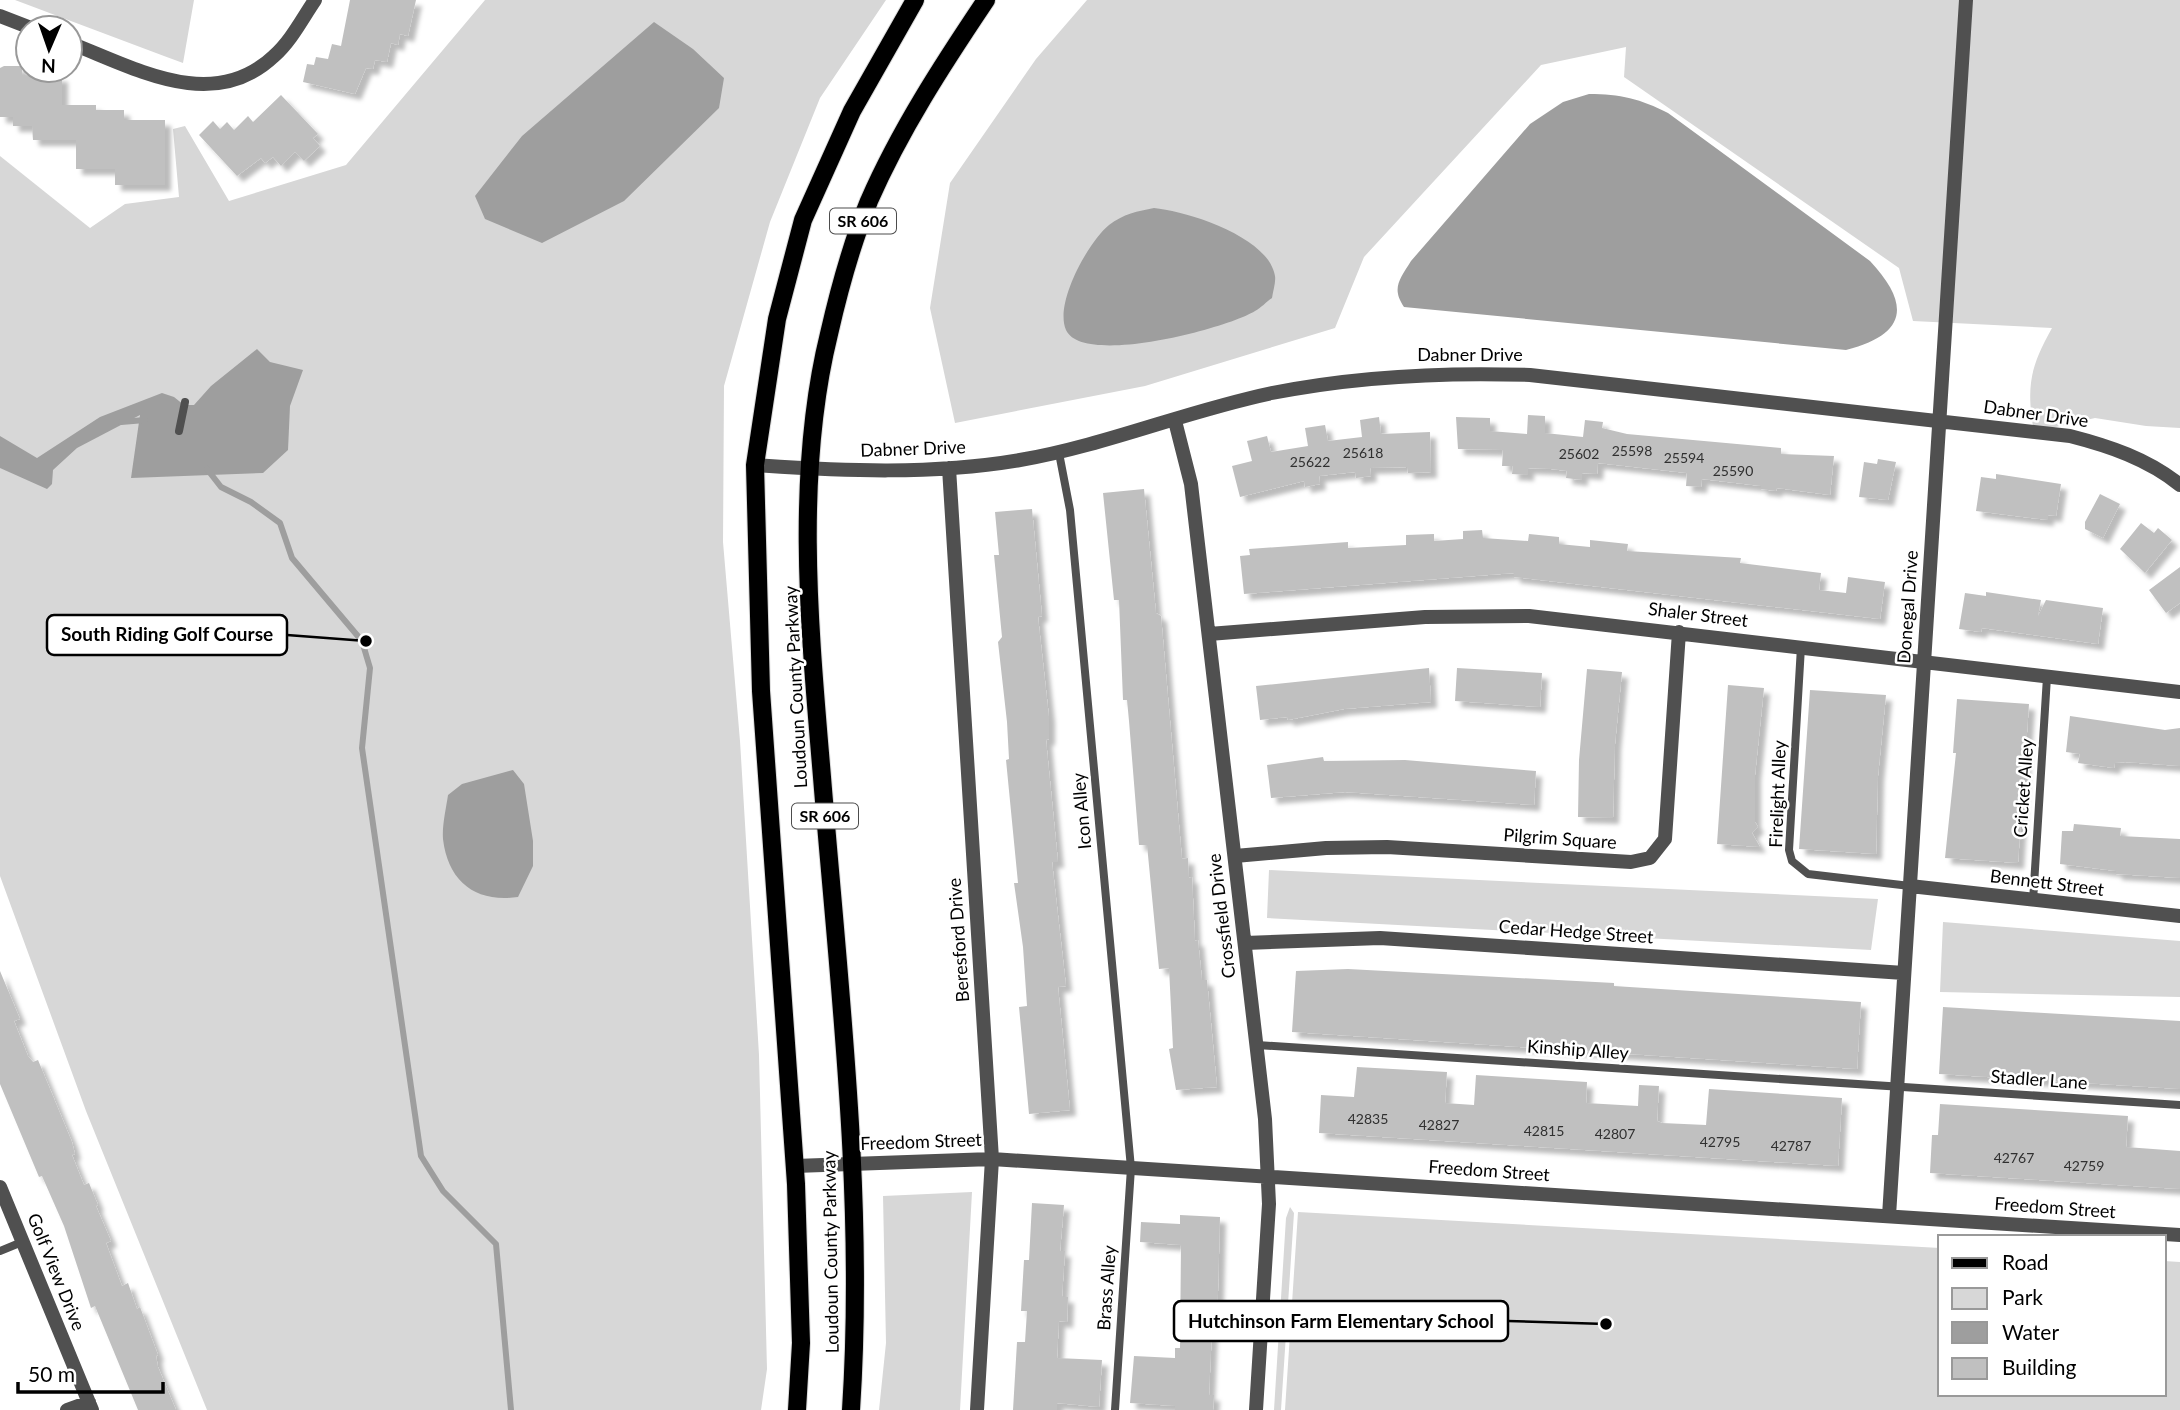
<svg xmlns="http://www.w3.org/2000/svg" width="2180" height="1410" viewBox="0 0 2180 1410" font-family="Lato,sans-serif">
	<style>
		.green { fill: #d7d7d7 }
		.water { fill: #9e9e9e }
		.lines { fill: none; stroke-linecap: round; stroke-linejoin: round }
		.stream { stroke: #9e9e9e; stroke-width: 6 }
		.building { fill: #c0c0c0; filter: url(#shadow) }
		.primary-casing { stroke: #dbdbdb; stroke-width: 20 }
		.service { stroke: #505050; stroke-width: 8 }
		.minor { stroke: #505050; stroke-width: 14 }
		.primary { stroke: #000; stroke-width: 18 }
		.labels { text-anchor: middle; stroke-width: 5; stroke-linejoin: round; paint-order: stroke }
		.number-label { font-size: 14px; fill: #303030 }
		.shield { fill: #fff; stroke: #4c4c4c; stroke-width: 2 }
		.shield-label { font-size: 16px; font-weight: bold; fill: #000 }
		.street-label { font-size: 18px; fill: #000; stroke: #fff }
		.leader { fill: none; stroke: #000; stroke-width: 2.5 }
		.callout-dot { fill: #000; stroke: #fff; stroke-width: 2.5 }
		.callout { fill: #fff; stroke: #000; stroke-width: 2.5 }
		.callout-label { font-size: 19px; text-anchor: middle; font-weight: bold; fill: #000 }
	</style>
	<defs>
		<filter id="shadow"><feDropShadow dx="6" dy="6" stdDeviation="2" flood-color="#0004"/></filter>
	</defs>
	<rect width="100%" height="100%" fill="#fff"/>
	<path class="green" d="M15 0H194L183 63 164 56Z
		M485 0H886L820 98 770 222 724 386 723 542 740 741 759 1055 767 1369 761 1410H207L86 1111 0 876V156L90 228 125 204 179 197 173 129 185 126 229 201 346 165Z
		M1087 0H2180V428L2146 426 2095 418 2034 432C2026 387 2030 367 2052 328L1913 321 1899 268 1624 77 1626 47 1541 65 1364 257 1335 328 1145 386 955 423 930 308 950 183 1036 59Z
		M1269 870 1878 899 1871 950 1267 918Z
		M1943 922 2180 941V997L1940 992Z
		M972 1192 960 1410H879L886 1343 883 1196Z
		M1290 1207 1294 1213 1281 1410H1274L1286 1218Z
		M1298 1212 1940 1248V1394H2164V1261L2180 1262V1410H1285Z"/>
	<path class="water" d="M654 22 693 49 724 78 719 108 624 201 542 243 485 219 475 196 522 136Z
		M1589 94C1620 94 1641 99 1668 113L1870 261C1911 305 1907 334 1846 350L1404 307C1391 288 1400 279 1411 261L1530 124 1563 102Z
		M1154 208C1187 211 1269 237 1275 276 1276 282 1273 291 1272 298 1266 302 1261 308 1255 311 1228 328 1083 367 1066 330 1054 303 1089 241 1109 225 1123 214 1138 211 1154 208Z
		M257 349 270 362 303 370 290 406 288 450 263 473 131 478 140 415 77 448 53 470 52 484 47 489 0 468V436L37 458 100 417 162 393 174 397 184 405H194L211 386Z
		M513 770 524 784 533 841V866L518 897C476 903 448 882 443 839 442 825 446 809 448 795L462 784Z"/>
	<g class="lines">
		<path class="stream" d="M121 422 145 420
			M207 469 221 487 251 502 280 523 292 558 362 641 370 668 362 748 421 1156 443 1191 496 1244 511 1410"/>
	</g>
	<path class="building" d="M350 0H416L408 36 400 34 398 45 391 43 387 62 375 60 373 69 366 68 355 94 303 82 307 64 314 65 316 57 328 59 332 44 341 46Z
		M4 66H22V75L62 76V105H96V110H124V120H165V185H115V169H76V140H33L32 126H13V117H0V68Z
		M281 95 318 134 313 138 320 146 304 161 295 152 281 166 273 157 265 163 261 158 237 176 199 135 213 121 220 129 227 122 234 130 248 116 253 122Z
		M1528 415 1545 416V433L1583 437 1585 420 1603 422 1602 428 1627 434 1781 448V454L1834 456 1830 495 1777 488 1776 491 1761 489V486L1702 479 1701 487 1686 486 1687 473 1598 463 1597 474 1582 473V480L1566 478 1567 471 1551 469 1528 468V475L1512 474 1513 466H1502L1503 450 1458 449 1456 417 1490 418V431L1527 434Z
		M1379 417 1381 434 1430 432 1431 472 1408 473 1407 467 1370 468 1371 476 1356 478 1355 472 1319 476 1320 484 1305 487 1304 481 1240 497 1232 466 1252 461 1247 441 1267 436 1271 452 1308 446 1305 428 1325 425 1328 441 1362 437 1360 420Z
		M1878 459 1896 462 1888 500 1859 497 1864 462 1877 464Z
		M1996 474 2061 484 2056 516 2048 515V520L1976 511 1981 477 1996 479Z
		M1144 489 1156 613 1161 616 1182 859 1188 858 1189 878 1192 877 1195 941 1198 940 1202 980H1207L1217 1087 1176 1090 1169 1049 1173 1048 1169 968 1159 969 1147 845H1139L1129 721 1127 700H1123L1119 600H1114L1103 493Z
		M2100 494 2120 504 2103 538 2085 529V522Z
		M1032 509 1042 616 1038 617 1049 717V739L1046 740 1058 862H1052L1066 986 1058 987 1070 1110 1029 1114 1019 1007 1027 1006 1023 947 1014 883H1018L1006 760 1009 759 1007 722 998 642 1002 637 994 555H999L995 512Z
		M2141 523 2154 533 2158 528 2172 540 2145 573 2120 549Z
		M1482 530 1483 538 1528 541 1529 534 1559 537V544L1590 547V540L1628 544 1627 551 1741 558 1740 563 1821 573 1819 590 1846 593 1848 577 1885 582 1880 619 1514 577V573L1244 594 1240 556 1250 555 1249 549 1348 542V548L1406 545V535L1434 534V541L1463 539V531Z
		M2180 567V603L2166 613 2149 590Z
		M1986 592 2041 600 2038 616 2046 600 2103 608 2098 644 1982 628 1981 632 1959 629 1965 593 1986 596Z
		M1429 668 1431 702 1344 709 1288 720 1287 717 1260 720 1256 686Z
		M1457 668 1542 673 1540 707 1455 701Z
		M1587 669 1622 672 1615 744 1613 818 1578 817 1579 760Z
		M1728 685 1764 688 1755 775V822L1758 827 1752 833 1760 847 1717 844Z
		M1810 690 1886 695 1878 776 1876 854 1799 849Z
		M1957 699 2029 704 2018 863 1945 858 1956 753H1953Z
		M2070 716 2165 730 2180 728V766L2125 762 2115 763 2114 768 2078 763 2080 754 2066 752Z
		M1323 757 1324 761 1405 760 1536 771 1534 805 1345 792 1271 798 1267 765Z
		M2074 824 2121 828 2120 836 2180 839V878L2116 874V871L2060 864 2062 831H2073Z
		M1348 969 1614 983V986L1861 1002 1857 1069 1292 1032 1296 971Z
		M0 971 20 1019 14 1021 28 1056 33 1062 38 1060 72 1142 75 1154 72 1155 84 1185 89 1183 98 1205 96 1206 111 1241 106 1243 122 1286 128 1283 137 1309 140 1307 158 1355 156 1356 158 1367 176 1410H138L95 1306 91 1308 64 1226 42 1176 39 1177 0 1084Z
		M1943 1007 2180 1021V1089L1939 1074Z
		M1357 1067 1447 1072 1445 1103 1474 1105 1476 1075 1587 1082 1586 1103 1638 1106 1639 1085 1659 1086 1657 1121 1662 1123 1706 1125 1709 1089 1842 1098 1838 1166 1319 1133 1321 1095 1354 1097Z
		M1940 1104 2128 1116 2126 1147 2180 1151V1189L1930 1173 1932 1135H1938Z
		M1032 1203 1064 1205 1060 1251H1065L1062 1297H1068L1067 1322 1059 1321 1057 1358 1102 1360 1099 1407 1057 1403V1410H1013L1017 1342H1025L1027 1311H1021L1024 1260H1029Z
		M1180 1215 1220 1217 1217 1329H1212L1209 1395H1214L1213 1410H1175V1406L1130 1403 1134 1356 1175 1358V1348H1180L1181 1245 1140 1242 1141 1222 1180 1224Z"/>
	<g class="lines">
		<g class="primary-casing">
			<path id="primary" d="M797 1410 801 1343 796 1184 761 691 755 465 777 319 803 220 852 111 915 0
				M851 1410C865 1199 839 987 822 777 810 633 794 476 829 334 839 290 852 243 869 201 900 130 943 64 986 0"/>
		</g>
		<path class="service" d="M179 431 185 402
			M1059 453 1070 510 1131 1168 1115 1410
			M1801 647 1789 850 1792 861 1808 874 1910 886
			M2033 901 2047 677
			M1257 1045 2180 1105
			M0 1251 22 1242"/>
		<path class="minor" d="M0 16 31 28
			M70 43C135 68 213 114 274 56 291 41 302 19 315 0
			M1175 421 1191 484 1265 1119 1269 1204 1256 1410
			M755 465C844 471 932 475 1020 460 1106 445 1186 411 1272 393 1358 376 1443 372 1530 375L2070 436C2109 446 2148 459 2180 485
			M949 468 992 1159 977 1410
			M1209 634 1425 617 1529 616 2180 692
			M1235 856 1326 848 1387 847 1631 862 1650 858 1665 839 1679 632
			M1910 886 2180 916
			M1245 943 1380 938 1904 973
			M795 1166 992 1159 2180 1235
			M0 1187 92 1410
			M1889 1216 1966 0
			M67 1410 89 1402"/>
		<use href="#primary" class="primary"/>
	</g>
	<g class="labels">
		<g class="number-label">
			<text x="1632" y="456">25598</text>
			<text x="1363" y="458">25618</text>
			<text x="1579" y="459">25602</text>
			<text x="1684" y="463">25594</text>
			<text x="1310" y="467">25622</text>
			<text x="1733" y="476">25590</text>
			<text x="1368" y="1124">42835</text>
			<text x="1439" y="1130">42827</text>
			<text x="1544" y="1136">42815</text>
			<text x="1615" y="1139">42807</text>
			<text x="1720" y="1147">42795</text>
			<text x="1791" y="1151">42787</text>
			<text x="2014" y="1163">42767</text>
			<text x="2084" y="1171">42759</text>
		</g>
		<g class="shield">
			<rect x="830" y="208.5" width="66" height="25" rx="5"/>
			<rect x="792" y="803.5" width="66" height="25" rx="5"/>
		</g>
		<g class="shield-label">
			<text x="863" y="227">SR 606</text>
			<text x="825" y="822">SR 606</text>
		</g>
		<g class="street-label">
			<text x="1470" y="361">Dabner Drive</text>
			<text transform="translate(2036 414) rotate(8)" y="6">Dabner Drive</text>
			<text transform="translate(913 449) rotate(-2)" y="6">Dabner Drive</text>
			<text transform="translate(1908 607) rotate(-86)" y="6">Donegal Drive</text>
			<text transform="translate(1698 615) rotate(7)" y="6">Shaler Street</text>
			<text transform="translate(796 687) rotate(-93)" y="6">Loudoun County Parkway</text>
			<text transform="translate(2024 788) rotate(-86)" y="6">Cricket Alley</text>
			<text transform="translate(1778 794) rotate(-88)" y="6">Firelight Alley</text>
			<text transform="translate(1082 811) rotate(-95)" y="6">Icon Alley</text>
			<text transform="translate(1560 839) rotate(4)" y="6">Pilgrim Square</text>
			<text transform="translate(2047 883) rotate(7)" y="6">Bennett Street</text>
			<text transform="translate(1222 916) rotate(-97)" y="6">Crossfield Drive</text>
			<text transform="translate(1576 932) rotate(4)" y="6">Cedar Hedge Street</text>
			<text transform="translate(959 940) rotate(-94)" y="6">Beresford Drive</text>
			<text transform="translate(1578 1050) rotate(4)" y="6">Kinship Alley</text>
			<text transform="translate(2039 1080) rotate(4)" y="6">Stadler Lane</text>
			<text transform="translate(921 1142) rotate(-2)" y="6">Freedom Street</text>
			<text transform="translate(1489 1171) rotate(4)" y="6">Freedom Street</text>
			<text transform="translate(2055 1208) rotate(4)" y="6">Freedom Street</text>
			<text transform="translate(831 1252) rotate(-91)" y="6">Loudoun County Parkway</text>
			<text transform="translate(56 1272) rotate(68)" y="6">Golf View Drive</text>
			<text transform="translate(1107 1288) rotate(-86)" y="6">Brass Alley</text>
		</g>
	</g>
	<path class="leader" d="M366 641L287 635M1606 1324L1508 1321"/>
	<g class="callout-dot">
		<circle cx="366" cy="641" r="7"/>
		<circle cx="1606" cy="1324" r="7"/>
	</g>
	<g class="callout">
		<rect x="47" y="615" width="240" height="40" rx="7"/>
		<rect x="1174" y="1301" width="334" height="40" rx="7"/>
	</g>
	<g class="callout-label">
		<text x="167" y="641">South Riding Golf Course</text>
		<text x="1341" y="1328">Hutchinson Farm Elementary School</text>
	</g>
	<rect x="1938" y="1235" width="228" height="161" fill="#ffffff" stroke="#999999" stroke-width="2"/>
	<rect x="1952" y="1258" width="35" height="10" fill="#000000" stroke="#999999" stroke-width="2"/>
	<text x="2002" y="1270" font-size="21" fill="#000000">Road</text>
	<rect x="1952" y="1288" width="35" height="21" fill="#d7d7d7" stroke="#999999" stroke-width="2"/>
	<text x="2002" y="1305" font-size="21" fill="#000000">Park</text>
	<rect x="1952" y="1322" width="35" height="21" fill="#9e9e9e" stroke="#999999" stroke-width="2"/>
	<text x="2002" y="1340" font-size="21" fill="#000000">Water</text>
	<rect x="1952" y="1358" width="35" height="21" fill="#c0c0c0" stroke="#999999" stroke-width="2"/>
	<text x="2002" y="1375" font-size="21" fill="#000000">Building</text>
	<g transform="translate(49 49) rotate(182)"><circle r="33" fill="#ffffff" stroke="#999999" stroke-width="2"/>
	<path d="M0-5L12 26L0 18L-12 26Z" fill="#000000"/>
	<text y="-10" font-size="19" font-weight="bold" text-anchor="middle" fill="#000000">N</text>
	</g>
	<path d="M18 1382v10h145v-10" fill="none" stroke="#000000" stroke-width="3.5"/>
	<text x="28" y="1382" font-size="21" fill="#000000" stroke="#ffffff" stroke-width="5" paint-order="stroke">50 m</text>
</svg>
